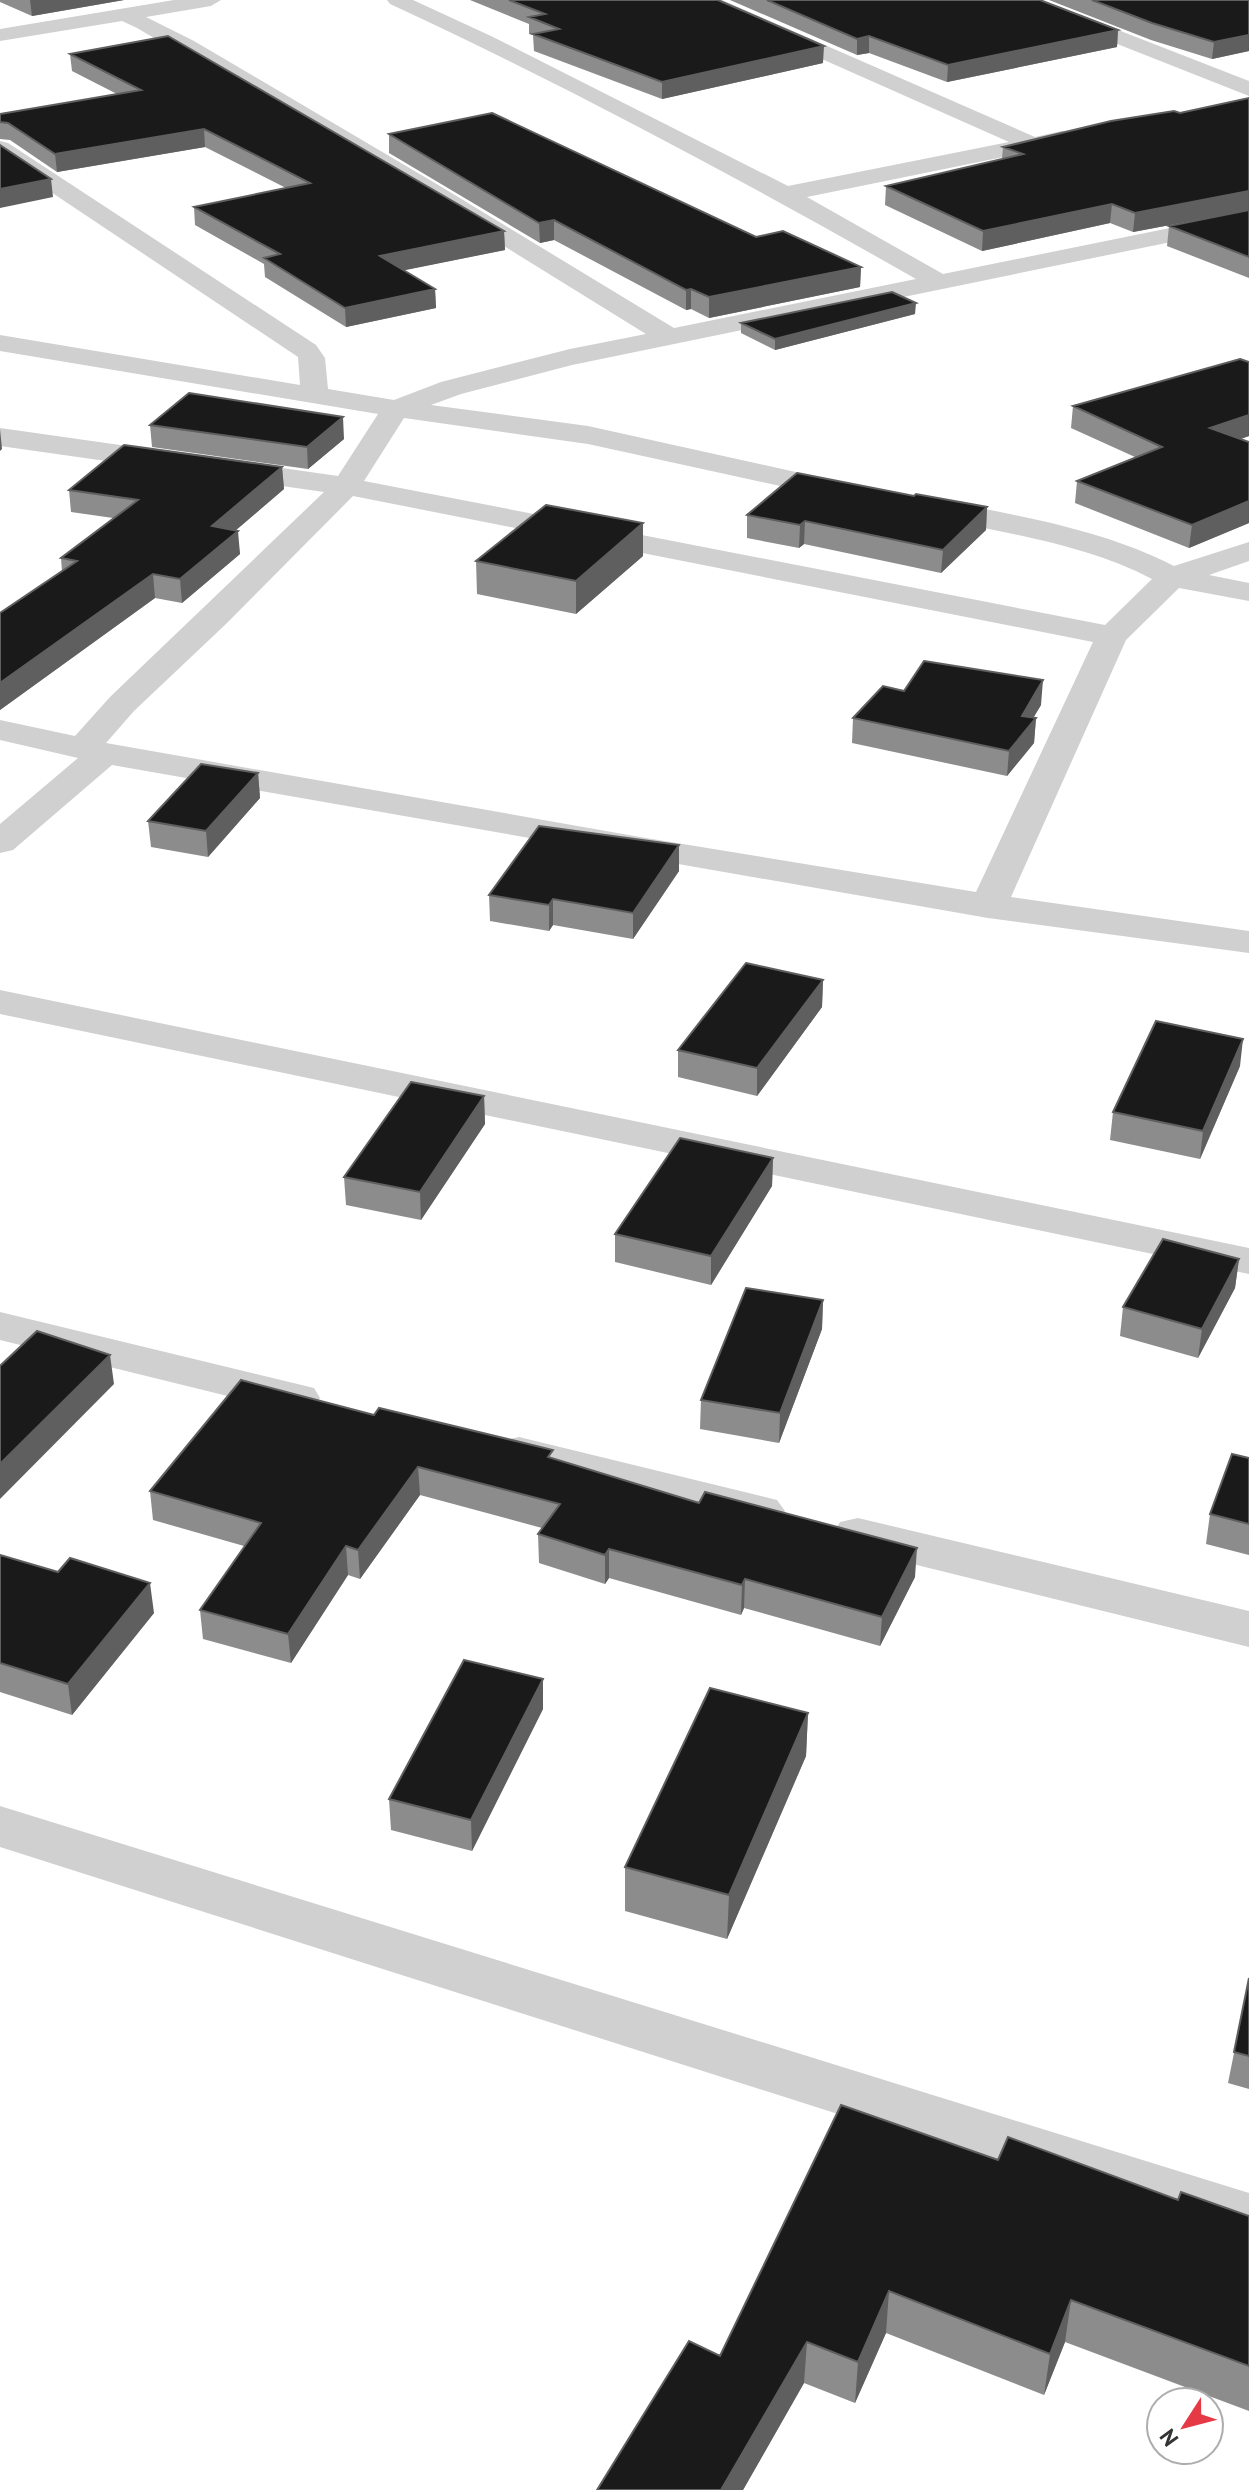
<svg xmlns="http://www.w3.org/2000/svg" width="1249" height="2490" viewBox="0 0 1249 2490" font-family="'PT Sans',sans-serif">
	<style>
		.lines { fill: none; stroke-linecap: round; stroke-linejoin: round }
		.street { fill: #d0d0d0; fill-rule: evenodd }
		.wall { fill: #8c8c8c }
		.shaded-wall { fill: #5f5f5f }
		.building { fill: #1a1a1a; stroke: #5f5f5f; stroke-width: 2 }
	</style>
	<rect width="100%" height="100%" fill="#fff"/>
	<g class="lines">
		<path class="street" d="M174 0H221L211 6 146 17 194 41 440 186 674 328 916 279C744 181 569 87 390 4L387 0H413L491 36 788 186 1009 142 698 4 695 0H722L1035 137 1062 131 1070 133 1073 138 1070 143 1062 145 807 197 943 274 1249 212V226L572 365 461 394 431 405 588 426 859 486 864 492 859 498 849 501 588 444 404 418 364 481 1105 625 1152 579C1080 541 996 533 917 513L913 507 917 501 928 498C1009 514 1101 528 1174 566L1249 542V561L1209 575 1249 583V601L1179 588 1126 640 1011 897 1249 931V953L988 918 112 765 13 850 0 853V824L78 758 0 740V720L75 736 110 697 324 492 0 446V428L338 476 378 414 0 351V335L300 385 298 357 0 158V141L8 143 316 345 325 358 328 389 394 400 441 382 570 349 646 334 423 196 137 28 122 21 0 41V29ZM353 496 1093 642 976 892 640 837 106 743 134 711 227 623Z
			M1013 0H1041L1249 81V96L1016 4Z
			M0 990 1249 1248V1274L0 1014Z
			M0 1312 314 1388 320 1398 314 1408 297 1413 0 1340Z
			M519 1437 777 1500 785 1511 777 1522 760 1527 502 1463 495 1452 502 1441Z
			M858 1518 1249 1611V1647L840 1546 833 1534 840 1522Z
			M0 1806 1249 2193V2245L0 1847Z"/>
	</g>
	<path class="wall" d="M0 0H124L32 16 0 2Z
		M470 0H718L823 63 662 99 534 51 533 35 529 34V24Z
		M730 0H1040L1118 30 1117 47 947 82 869 53 857 55Z
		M1049 0H1249V51L1212 59 1151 40Z
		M70 54 504 231 505 250 404 270 435 289 436 308 346 327 265 277 264 264 195 225 194 207 286 188 205 147 57 172 10 140 0 139V114L117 94 72 71Z
		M1249 98V278L1167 246 1169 226 1245 211 1133 232 1110 223 982 251 885 205 886 186 1002 159 1003 147 1180 113Z
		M389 134 861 267 860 287 709 318 691 309 686 310 554 240 540 243 389 153Z
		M915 314 775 350 741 333V323Z
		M1249 362V436L1241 439 1249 442V523L1189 548 1075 503 1077 481 1135 457 1071 428 1073 406Z
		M150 425 344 439 308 469 152 447Z
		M282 467 284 489 236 530 240 554 182 603 155 598 0 710V613L62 571 61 558 113 518 71 512 69 490Z
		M914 496 987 507 986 530 941 573 804 544 799 548 747 538V515Z
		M643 556 576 614 477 594 476 561Z
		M904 691 1041 705 1033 718H1036L1034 743 1007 776 852 743 853 718Z
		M258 773 260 798 208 857 151 847 148 821Z
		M679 871 633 939 553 925 549 931 490 921 489 895Z
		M823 980 822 1007 757 1096 678 1077V1050Z
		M1240 1066 1200 1159 1110 1140 1113 1112Z
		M484 1096 485 1124 421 1220 346 1205 344 1177Z
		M773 1158 772 1186 711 1285 615 1262V1234Z
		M1239 1259 1235 1288 1198 1358 1120 1336 1123 1307Z
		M823 1300 822 1329 779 1443 700 1429 701 1400Z
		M374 1415 553 1459 915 1577 880 1646 744 1608 741 1615 609 1578 605 1584 539 1563 538 1534 542 1528 420 1495 360 1579 348 1575 291 1663 203 1639 200 1610 244 1546 153 1520 150 1491Z
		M1249 1458V1555L1206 1544 1210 1514Z
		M0 1555 154 1613 72 1715 0 1692Z
		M543 1709 472 1851 391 1830 389 1799Z
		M808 1713 806 1756 727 1939 625 1911V1867Z
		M1249 1978V2089L1228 2083Z
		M998 2160 1249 2216V2411L1065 2342 1044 2395 886 2333 855 2403 804 2383 743 2490H597L720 2356Z"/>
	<path class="shaded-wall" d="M30 0H124L32 16Z
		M1118 30 1117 47 947 82 948 65Z
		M1249 35V51L1212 59 1214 42Z
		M869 36V53L857 55V39Z
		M824 46 823 63 662 99V82Z
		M204 129 205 147 57 172 55 154Z
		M51 179 53 197 0 208V189Z
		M1249 191V210L1133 232 1135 213Z
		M1112 204 1110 223 982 251 983 231Z
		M554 220V240L540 243 539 223Z
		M504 231 505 250 381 275 380 256Z
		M861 267 860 287 709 318V297Z
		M435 289 436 308 346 327 345 308Z
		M691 289V309L686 310V290Z
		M916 303 915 314 775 350V339Z
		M1249 415V436L1207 450 1210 428Z
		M343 417 344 439 308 469 307 447Z
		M0 429 2 449 0 451Z
		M282 467 284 489 214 549 212 526Z
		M1249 501V523L1189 548 1192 525Z
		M987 507 986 530 941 573 943 550Z
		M805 521 804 544 799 548 800 525Z
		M643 523V556L576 614V581Z
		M238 531 240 554 182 603 180 579Z
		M153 574 155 598 0 710V683Z
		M1043 680 1041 705 1026 730 1036 718 1034 743 1007 776 1009 751 1022 716Z
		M258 773 260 798 208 857 206 831Z
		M679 845V871L633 939V913Z
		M553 899V925L549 931V905Z
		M823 980 822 1007 757 1096V1068Z
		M1243 1039 1240 1066 1200 1159 1203 1131Z
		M484 1096 485 1124 421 1220 420 1192Z
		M773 1158 772 1186 711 1285V1256Z
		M1239 1259 1235 1288 1198 1358 1202 1329Z
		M823 1300 822 1329 779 1443 780 1413Z
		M110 1355 114 1384 0 1499V1464Z
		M418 1467 420 1495 360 1579 358 1550Z
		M346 1546 348 1575 291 1663 288 1634Z
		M917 1548 915 1577 880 1646 882 1617Z
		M609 1549V1578L605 1584V1555Z
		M745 1579 744 1608 741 1615 742 1585Z
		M150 1583 154 1613 72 1715 68 1684Z
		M543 1679V1709L472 1851 471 1820Z
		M808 1713 806 1756 727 1939 729 1895Z
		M889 2291 886 2333 855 2403 858 2362Z
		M1071 2300 1065 2342 1044 2395 1050 2354Z
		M807 2342 804 2383 743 2490H721Z"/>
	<path class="building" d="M509 0H718L824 46 662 82 533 34 559 29 529 17 545 14Z
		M767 0H1040L1118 30 948 65 869 36 857 39Z
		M1092 0H1249V35L1214 42 1152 23Z
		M168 36 504 231 380 256 435 289 345 308 264 258 280 254 194 207 310 183 204 129 55 154 8 123 0 122V114L141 90 70 54Z
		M1249 98V191L1135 213 1112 204 983 231 886 186 1023 154 1003 147 1111 121 1174 111 1180 113Z
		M492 113 756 237 783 231 861 267 709 297 691 289 686 290 554 220 539 223 389 134Z
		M0 145 51 179 0 189Z
		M1249 210V257L1169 226Z
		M892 292 916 303 775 339 741 323Z
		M1240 359 1249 362V415L1210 428 1249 442V501L1192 525 1077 481 1162 447 1073 406Z
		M189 393 343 417 307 447 150 425Z
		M124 445 282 467 212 526 238 531 180 579 153 574 0 683V613L77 561 61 558 138 500 69 490Z
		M797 473 914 496 916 494 987 507 943 550 805 521 800 525 747 515Z
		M546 505 643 523 576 581 476 561Z
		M924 661 1043 680 1022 716 1036 718 1009 751 853 718 883 686 904 691Z
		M201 764 258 773 206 831 148 821Z
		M539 826 679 845 633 913 553 899 549 905 489 895Z
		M746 963 823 980 757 1068 678 1050Z
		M1156 1021 1243 1039 1203 1131 1113 1112Z
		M411 1082 484 1096 420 1192 344 1177Z
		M680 1138 773 1158 711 1256 615 1234Z
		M1163 1239 1239 1259 1202 1329 1123 1307Z
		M746 1288 823 1300 780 1413 701 1400Z
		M37 1331 110 1355 0 1464V1366Z
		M241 1380 374 1415 379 1408 553 1450 548 1457 699 1503 705 1492 917 1548 882 1617 745 1579 742 1585 609 1549 605 1555 538 1534 560 1504 418 1467 358 1550 346 1546 288 1634 200 1610 261 1523 150 1491Z
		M1232 1454 1249 1458V1524L1210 1514Z
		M0 1555 58 1572 70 1558 150 1583 68 1684 0 1663Z
		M464 1660 543 1679 471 1820 389 1799Z
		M710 1688 808 1713 729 1895 625 1867Z
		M1249 1978V2056L1234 2052Z
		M841 2105 998 2160 1008 2137 1178 2200 1181 2192 1249 2216V2366L1071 2300 1050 2354 889 2291 858 2362 807 2342 721 2490H597L689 2341 720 2356Z"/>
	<g transform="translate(1185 2426) rotate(234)"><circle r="38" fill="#ffffff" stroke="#adadad" stroke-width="2"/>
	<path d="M0-6L14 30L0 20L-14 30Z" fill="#e63946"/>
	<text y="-12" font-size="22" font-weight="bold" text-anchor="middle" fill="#333333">N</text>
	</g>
</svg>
